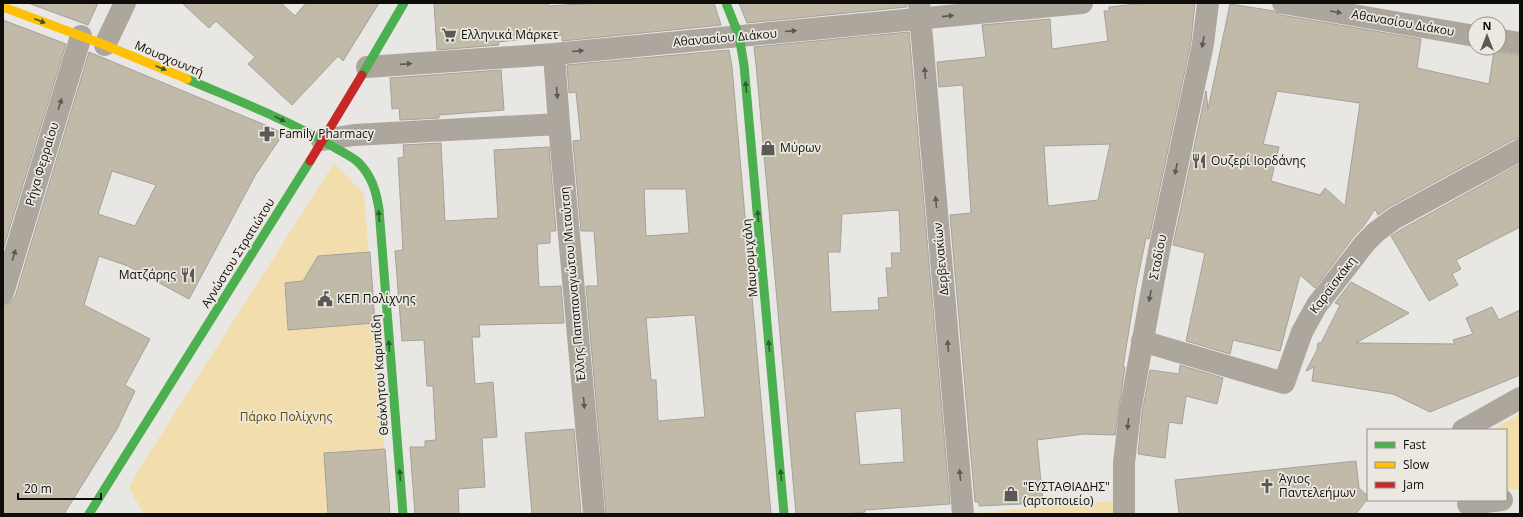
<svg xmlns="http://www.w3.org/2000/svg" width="1523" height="517" viewBox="0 0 1523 517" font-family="'Open Sans',sans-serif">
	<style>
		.green { fill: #f2ddad }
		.building { fill: #c2baa8; stroke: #a2a19e; fill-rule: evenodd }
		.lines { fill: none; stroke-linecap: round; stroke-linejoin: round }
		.street { stroke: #aca69c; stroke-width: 22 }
		.fast { stroke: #4caf50; stroke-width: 9 }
		.slow { stroke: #ffc107; stroke-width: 9 }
		.jam { stroke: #c62828; stroke-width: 9 }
		.oneway { fill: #5d5a53 }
		.oneway2 { fill: #2d5e2d }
		.labels { text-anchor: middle; stroke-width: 3.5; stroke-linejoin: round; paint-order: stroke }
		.street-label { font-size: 12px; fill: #0e0d0a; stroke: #ebe8e1 }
		.poi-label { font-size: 12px; fill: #0e0d0a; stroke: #ebe8e1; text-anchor: start }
		.park-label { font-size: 12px; fill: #634a03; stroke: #ebe8e1 }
	</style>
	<rect width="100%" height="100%" fill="#e9e7e3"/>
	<path class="green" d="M334 163 364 194 389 514H144L129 488 138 471Z
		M1520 414V489L1506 490V430H1492Z
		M1123 500 1124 514H966Z"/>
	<path class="building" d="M28 3H98L88 25Z
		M182 3H281L295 16 306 3H379L343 61 338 56 292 105 248 64 255 57 216 21 209 28Z
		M434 3H548V6L599 3H714L721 25 562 41V35L498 42 499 45 437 50Z
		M739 3H907V7L747 23Z
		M1147 3H1195L1191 42 1149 239 1146 238 1136 287 1123 367H1125L1115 435 1084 434 1037 440 1043 503 979 506V502H975L950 215 971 213 963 85 939 87 937 62 986 57 982 25 1050 19 1052 49 1108 41 1104 11H1109V7ZM1110 144 1098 200 1048 206 1044 146Z
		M1230 4 1274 11 1281 15 1421 39 1417 68 1489 84 1494 51 1520 55V138L1514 139 1389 207 1378 215 1375 209 1363 227 1355 235 1315 288 1300 275 1280 351 1233 340 1230 354 1186 341 1205 253 1173 245 1206 91 1208 109ZM1277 91 1360 103 1345 206 1325 188 1320 195 1271 181 1279 147 1263 144Z
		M3 20 66 44 3 250Z
		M909 32 950 504 865 510V512L844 514H796L756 64 754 47ZM899 210 901 253H891L892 268H886L888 297 878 298 879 310 831 312 828 252H840L842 214ZM901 408 904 462 860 465 855 412Z
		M729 50 732 67 771 514H606L586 286H598L594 231H581L573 141 581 140 576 92 569 93 567 65ZM644 189H686L689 233 646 236ZM695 315 705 417 658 421 656 380H651L646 318Z
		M89 52 270 127 283 134 256 174 189 299 128 266 99 256 84 305 150 339 125 385 135 391 117 429 64 514H3V305L11 302 15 297ZM112 171 156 185 135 226 98 214Z
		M501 70 504 110 439 115V118L400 120 399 108 392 109 390 78Z
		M441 143 445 221 498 218 494 150 549 147 556 231H550V243L537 244 539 287 561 286 564 323 479 325 480 337H472L475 384 493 382 497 437 482 438 485 487 458 489 459 514H415L410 447H425V441L436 440 433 386H427L424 340 402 341 395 251 403 250 398 158 404 157 403 145Z
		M1520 164V227L1456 260 1461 269 1452 274 1458 285 1429 301 1391 236 1402 229Z
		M370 252 375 323 288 330 285 283 303 281 318 256Z
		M1351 282 1409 313 1356 343 1455 344 1453 340 1473 334 1466 318 1492 307 1499 320 1520 310V375L1430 412 1393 394 1312 381 1314 367 1306 371 1317 350 1318 343H1321L1340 305 1335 303Z
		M1180 365 1223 378 1217 404 1186 396 1182 424 1169 422 1165 458 1138 454 1142 413 1150 370 1179 374Z
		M574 429 581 514H532L525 433Z
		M385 449 390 514H328L324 453Z
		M1356 461 1359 488 1368 496V498L1356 514H1179L1175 480Z"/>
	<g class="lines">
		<path class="street" d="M919 3 963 514
			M1283 3 1475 36
			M1499 40 1520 43
			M105 45 125 3
			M554 54 559 124 594 514
			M367 67 554 54 1082 3
			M322 140 354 135 559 124
			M3 293 81 36
			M1142 341 1284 383 1302 332 1317 305 1365 243 1376 232 1395 218 1520 150
			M1463 430 1520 398
			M1468 504 1502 500
			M1124 514V463L1130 411 1159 251 1203 44 1208 3"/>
		<path class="fast" d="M726 3 739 36 744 65 784 514
			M362 75 404 3
			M187 79C236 100 286 119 332 146 340 151 351 156 358 162 372 176 376 191 379 209L403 514
			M89 514 310 161"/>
		<path class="slow" d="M3 7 105 45 187 79"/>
		<path class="jam" d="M310 161 362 75"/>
	</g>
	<defs><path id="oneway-solid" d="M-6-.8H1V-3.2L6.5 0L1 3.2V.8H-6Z"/></defs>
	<g class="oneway">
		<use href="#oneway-solid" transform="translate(1336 12) rotate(10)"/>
		<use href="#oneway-solid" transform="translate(948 16) rotate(-6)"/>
		<use href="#oneway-solid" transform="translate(791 31) rotate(-5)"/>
		<use href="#oneway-solid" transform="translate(1203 42) rotate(100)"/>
		<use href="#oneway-solid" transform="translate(578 51) rotate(-5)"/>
		<use href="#oneway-solid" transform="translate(406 64) rotate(-4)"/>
		<use href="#oneway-solid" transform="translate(925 73) rotate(-95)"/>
		<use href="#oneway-solid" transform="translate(557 93) rotate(86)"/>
		<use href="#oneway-solid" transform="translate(60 104) rotate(-73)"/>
		<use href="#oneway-solid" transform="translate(1176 169) rotate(102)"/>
		<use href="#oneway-solid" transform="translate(936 202) rotate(-95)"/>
		<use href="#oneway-solid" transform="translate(14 255) rotate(-73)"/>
		<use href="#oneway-solid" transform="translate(1150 296) rotate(101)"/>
		<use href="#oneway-solid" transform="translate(948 346) rotate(-95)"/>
		<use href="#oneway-solid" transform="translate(584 403) rotate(85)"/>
		<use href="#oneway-solid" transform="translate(1128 424) rotate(97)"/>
		<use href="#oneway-solid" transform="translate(960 475) rotate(-95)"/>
	</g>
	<g class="oneway2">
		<use href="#oneway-solid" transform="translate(40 21) rotate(21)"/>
		<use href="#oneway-solid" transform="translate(161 68) rotate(23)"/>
		<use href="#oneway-solid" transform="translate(746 87) rotate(-95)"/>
		<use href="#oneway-solid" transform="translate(280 119) rotate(27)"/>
		<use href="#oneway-solid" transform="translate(379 216) rotate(-95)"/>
		<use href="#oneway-solid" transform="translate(758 216) rotate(-95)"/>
		<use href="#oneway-solid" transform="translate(389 346) rotate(-94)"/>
		<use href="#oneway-solid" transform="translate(769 346) rotate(-95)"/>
		<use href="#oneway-solid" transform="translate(400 475) rotate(-94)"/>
		<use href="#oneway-solid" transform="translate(781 475) rotate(-95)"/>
	</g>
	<defs>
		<g id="supermarket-bare" transform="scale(1.2)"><path d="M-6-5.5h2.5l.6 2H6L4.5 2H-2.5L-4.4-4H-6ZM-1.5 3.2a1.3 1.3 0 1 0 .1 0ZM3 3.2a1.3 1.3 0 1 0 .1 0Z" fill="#5b5956" stroke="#ebe8e1" stroke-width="2.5" paint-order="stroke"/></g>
		<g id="pharmacy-bare" transform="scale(1.2)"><path d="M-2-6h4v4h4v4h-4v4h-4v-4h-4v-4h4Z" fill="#5b5956" stroke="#ebe8e1" stroke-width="2.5" paint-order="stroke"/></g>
		<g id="shop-bare" transform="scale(1.2)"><path d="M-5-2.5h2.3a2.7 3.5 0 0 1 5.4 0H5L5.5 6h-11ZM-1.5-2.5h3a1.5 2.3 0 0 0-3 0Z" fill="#5b5956" stroke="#ebe8e1" stroke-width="2.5" paint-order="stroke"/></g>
		<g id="restaurant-bare" transform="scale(1.2)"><path d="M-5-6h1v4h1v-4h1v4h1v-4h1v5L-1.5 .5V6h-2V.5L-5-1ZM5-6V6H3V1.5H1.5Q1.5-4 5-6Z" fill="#5b5956" stroke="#ebe8e1" stroke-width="2.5" paint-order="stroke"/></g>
		<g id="civic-bare" transform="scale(1.2)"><path d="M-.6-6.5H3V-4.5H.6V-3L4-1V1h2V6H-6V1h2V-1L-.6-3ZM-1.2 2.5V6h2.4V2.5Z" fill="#5b5956" stroke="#ebe8e1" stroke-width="2.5" paint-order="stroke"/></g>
		<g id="church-bare" transform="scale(1.2)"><path d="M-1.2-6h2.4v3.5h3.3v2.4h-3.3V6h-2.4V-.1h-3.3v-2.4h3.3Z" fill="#5b5956" stroke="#ebe8e1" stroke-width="2.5" paint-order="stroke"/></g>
	</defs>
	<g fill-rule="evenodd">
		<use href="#supermarket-bare" x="449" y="35"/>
		<use href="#pharmacy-bare" x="267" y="134"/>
		<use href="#shop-bare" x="768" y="148"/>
		<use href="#restaurant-bare" x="1199" y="161"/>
		<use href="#restaurant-bare" x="188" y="275"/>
		<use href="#civic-bare" x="325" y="299"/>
		<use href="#church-bare" x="1267" y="486"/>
		<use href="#shop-bare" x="1011" y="494"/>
	</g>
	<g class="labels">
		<g class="street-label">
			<text transform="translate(1403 23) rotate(10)" y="4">Αθανασίου Διάκου</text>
			<text transform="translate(725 38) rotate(-5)" y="4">Αθανασίου Διάκου</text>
			<text transform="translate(169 59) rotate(23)" y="4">Μουσχουντή</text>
			<text transform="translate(42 164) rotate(-73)" y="4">Ρήγα Φερραίου</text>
			<text transform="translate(238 253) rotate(-58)" y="4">Αγνώστου Στρατιώτου</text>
			<text transform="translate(1158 257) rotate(-79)" y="4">Σταδίου</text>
			<text transform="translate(750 258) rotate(-95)" y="4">Μαυρομιχάλη</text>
			<text transform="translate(941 259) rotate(-95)" y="4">Δερβενακίων</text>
			<text transform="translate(573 284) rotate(-95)" y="4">Έλλης Παπαπαναγιώτου Μιταύτση</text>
			<text transform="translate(1333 285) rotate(-53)" y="4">Καραϊσκάκη</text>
			<text transform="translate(380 375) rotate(-94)" y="4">Θεόκλητου Καρυπίδη</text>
		</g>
		<g class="poi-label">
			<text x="461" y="39">Ελληνικά Μάρκετ</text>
			<text x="279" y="138">Family Pharmacy</text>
			<text x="780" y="152">Μύρων</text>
			<text x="1211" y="165">Ουζερί Ιορδάνης</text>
			<text x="176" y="279" text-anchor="end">Ματζάρης</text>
			<text x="337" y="303">ΚΕΠ Πολίχνης</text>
			<text x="1279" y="483">Άγιος<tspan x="1279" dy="14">Παντελεήμων</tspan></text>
			<text x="1023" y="491">"ΕΥΣΤΑΘΙΑΔΗΣ"<tspan x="1023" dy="14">(αρτοποιείο)</tspan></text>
		</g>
		<g class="park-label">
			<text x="286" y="421">Πάρκο Πολίχνης</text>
		</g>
	</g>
	<rect width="1523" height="517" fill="none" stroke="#0e0d0a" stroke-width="8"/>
	<rect x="1367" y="429" width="140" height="72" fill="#ebe8e1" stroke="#93908b"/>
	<rect x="1375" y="442" width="20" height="6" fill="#4caf50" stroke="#93908b"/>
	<text x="1403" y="449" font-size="12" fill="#0e0d0a">Fast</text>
	<rect x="1375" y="462" width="20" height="6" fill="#ffc107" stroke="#93908b"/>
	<text x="1403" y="469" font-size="12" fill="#0e0d0a">Slow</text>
	<rect x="1375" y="482" width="20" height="6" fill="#c62828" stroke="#93908b"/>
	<text x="1403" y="489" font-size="12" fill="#0e0d0a">Jam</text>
	<g transform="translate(1487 36)"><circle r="19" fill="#ebe8e1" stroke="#93908b"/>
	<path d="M0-3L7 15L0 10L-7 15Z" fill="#5b5956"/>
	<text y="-6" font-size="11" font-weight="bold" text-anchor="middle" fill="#0e0d0a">N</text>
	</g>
	<path d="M18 493v6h83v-6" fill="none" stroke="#0e0d0a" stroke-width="2"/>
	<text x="24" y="493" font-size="12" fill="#0e0d0a" stroke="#ebe8e1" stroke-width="3" paint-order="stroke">20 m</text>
</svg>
